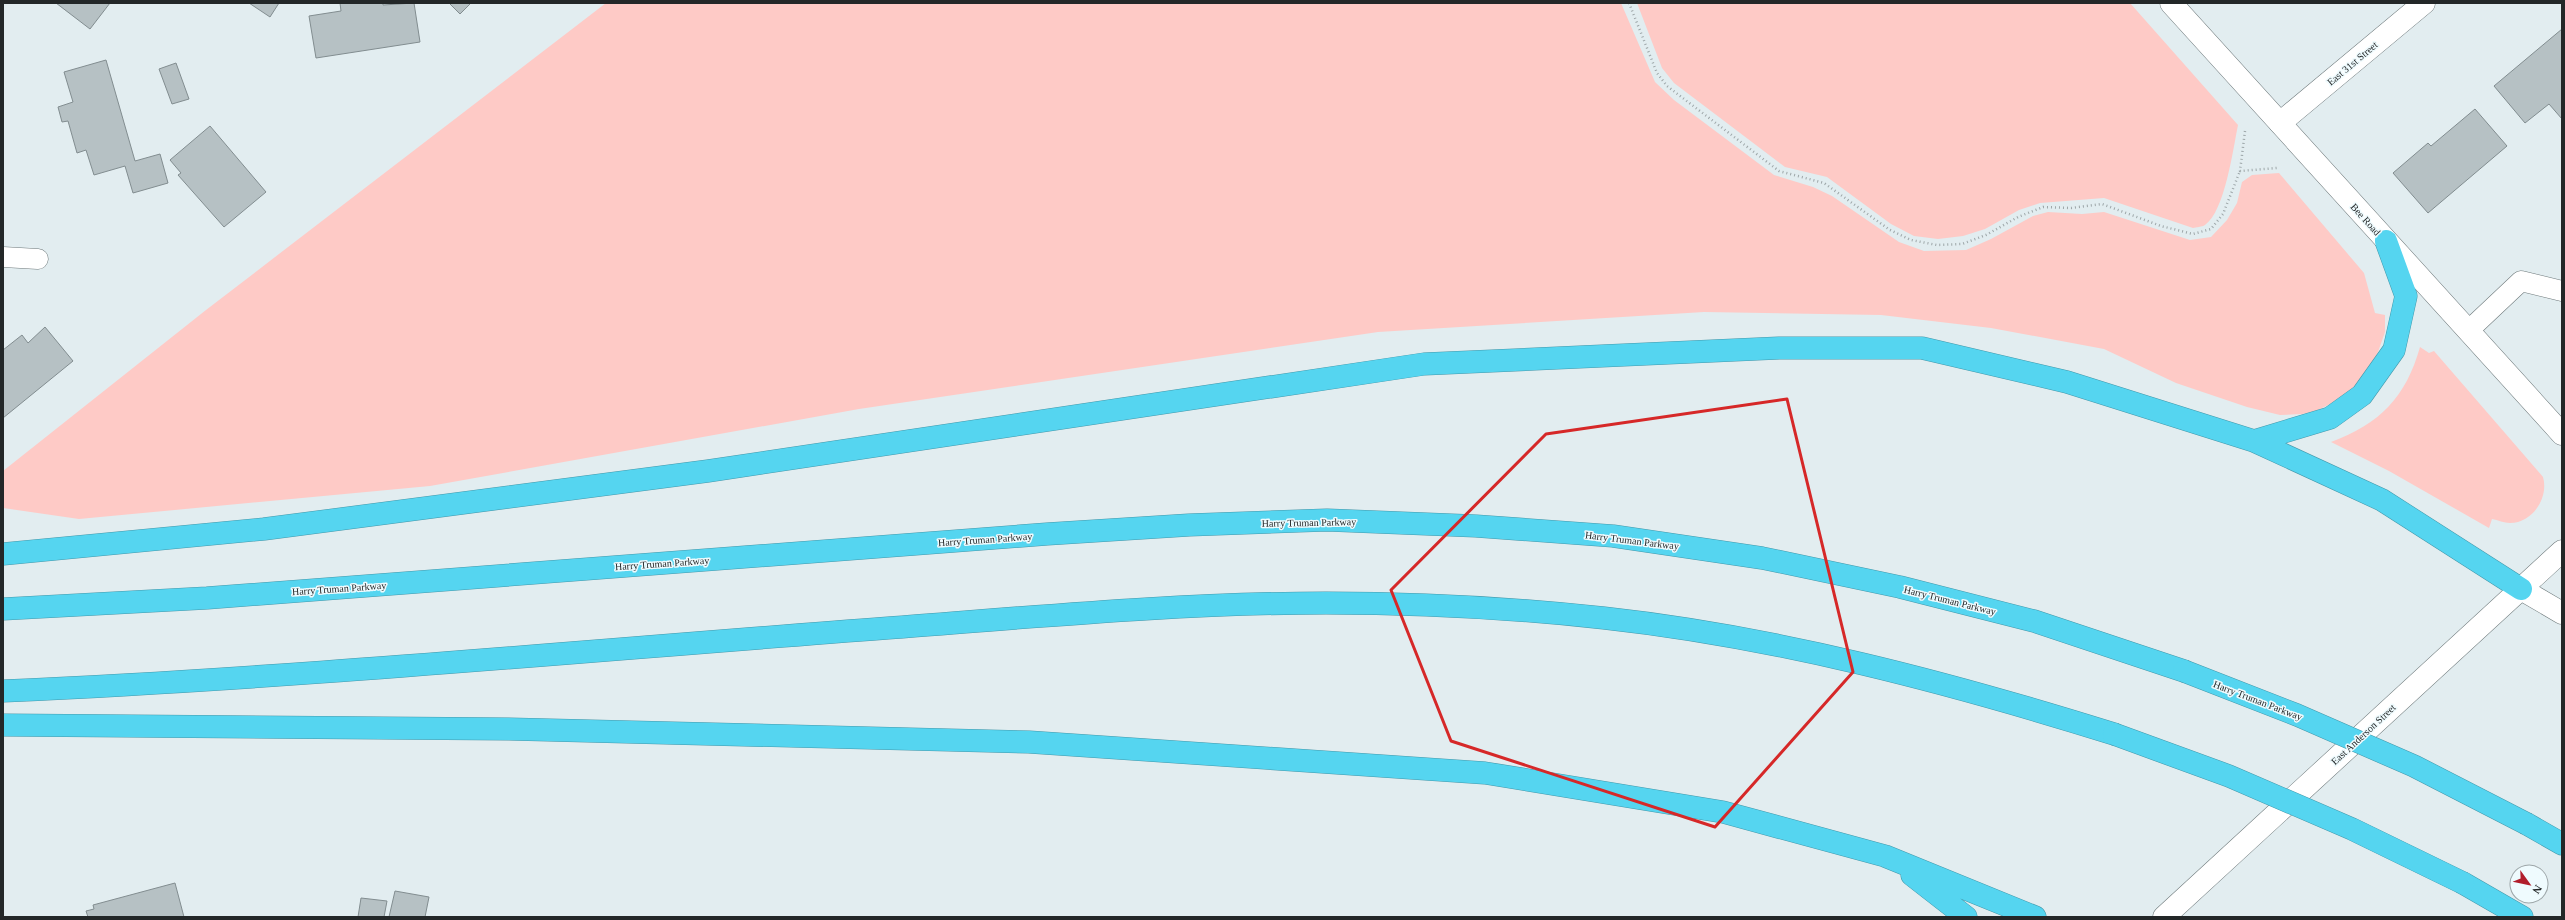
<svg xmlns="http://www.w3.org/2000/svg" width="2565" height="920" viewBox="0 0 2565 920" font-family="Georgia,serif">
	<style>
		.green { fill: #fecac6 }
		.building { fill: #b6c1c4; stroke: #828d90 }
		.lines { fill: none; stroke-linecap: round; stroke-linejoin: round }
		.lane-casing { stroke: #6e797b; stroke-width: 21 }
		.street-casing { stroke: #6e797b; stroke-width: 23 }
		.secondary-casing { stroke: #6e797b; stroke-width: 23 }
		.highway-casing { stroke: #4498aa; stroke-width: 23 }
		.path { stroke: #9da6a8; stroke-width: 2.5; stroke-dasharray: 1 3; stroke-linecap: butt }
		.lane { stroke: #fff; stroke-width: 20 }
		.street { stroke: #fff; stroke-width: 22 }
		.secondary { stroke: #fff; stroke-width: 22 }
		.highway { stroke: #55d5f0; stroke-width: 22 }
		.highway-bridge-casing { stroke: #4498aa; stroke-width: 23; stroke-linecap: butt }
		.highway-bridge { stroke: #55d5f0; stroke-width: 22 }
		.marked { fill: none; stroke: #d62828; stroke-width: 3; stroke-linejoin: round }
		.labels { text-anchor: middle; stroke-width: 3; stroke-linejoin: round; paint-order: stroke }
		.street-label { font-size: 10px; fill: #232728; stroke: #effbfe }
	</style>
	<rect width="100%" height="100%" fill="#e2edf0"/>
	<path class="green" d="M606 3H1621L1655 82 1674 100 1774 175 1813 187 1832 196 1899 242 1924 251 1966 250 1991 239 2033 216 2048 212 2082 214 2104 212 2190 240 2211 237 2227 220 2237 203 2242 182 2252 175 2279 173 2364 273 2375 313 2385 315V332L2378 352 2368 372 2357 385 2344 397 2316 411 2302 414 2280 415 2247 407 2176 383 2104 349 1991 328 1881 315 1704 312 1378 332 859 409 430 486 79 519 3 508V471L206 310Z
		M1637 3H2130L2238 125C2233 149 2225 211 2205 225 2202 227 2196 227 2193 228L2104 198 2040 203 2019 210 1985 229 1963 236 1938 239 1914 236 1891 224 1827 177 1785 167 1674 83 1662 68Z
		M2420 347 2429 353 2434 351 2543 477C2549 497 2533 523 2510 523 2504 523 2498 520 2492 519L2489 528 2389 471 2331 442C2380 424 2406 397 2420 347Z"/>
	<path class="building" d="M56 3H110L90 29Z
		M249 3H279L270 17Z
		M340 3H383V5L414 3 420 42 316 58 309 16 341 11Z
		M449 3H471L460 14Z
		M2562 29V119L2549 104 2525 123 2494 86Z
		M106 60 135 161 160 154 168 183 133 193 125 166 94 175 86 150 77 153 68 121 62 122 58 107 73 102 64 72Z
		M176 63 189 99 172 104 159 69Z
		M2475 109 2507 146 2428 213 2393 173 2428 143 2431 146Z
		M210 126 266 192 224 227 178 175 181 173 170 160Z
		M45 327 73 361 3 418V350L22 335 28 343Z
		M175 883 184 917H88L86 911 94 909 93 905Z
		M395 891 429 897 425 917H389Z
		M361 898 387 901 384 917H358Z"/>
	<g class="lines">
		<g class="lane-casing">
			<path id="lane" d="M3 257 38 259
				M2468 331 2521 281 2562 291"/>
		</g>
		<g class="street-casing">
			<path id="street" d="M2280 123 2424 3"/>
		</g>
		<g class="secondary-casing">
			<path id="secondary" d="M2171 3 2562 434
				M2521 589 2562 613
				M2164 917 2562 551"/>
		</g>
		<g class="highway-casing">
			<path id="highway" d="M2254 441 2330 418 2362 395 2394 350 2406 296 2386 241
				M3 554 264 529 708 471 1424 364 1779 348H1922L2067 382 2254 441 2382 500 2521 589
				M3 609 207 598 1047 534 1189 525 1327 520 1476 526 1613 536 1762 558 1900 587 2034 621 2184 671
				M3 691C298 678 594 650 888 628 1034 617 1180 603 1326 603 1418 603 1512 608 1604 618 1777 637 1947 682 2114 734
				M3 725 509 729 1029 742 1485 773 1723 812 1885 856 2035 917
				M2527 824 2562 844
				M1912 875 1966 917
				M2463 883 2522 917"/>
		</g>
		<path class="path" d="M1629 3 1657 73 1667 86 1779 171 1824 183 1890 230 1911 240 1937 245 1962 244 1986 235 2018 217 2043 207 2071 208 2102 204 2161 226 2193 234 2211 229 2223 214 2240 171
			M2245 131 2240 171 2277 168"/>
		<use href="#lane" class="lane"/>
		<use href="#street" class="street"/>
		<use href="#secondary" class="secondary"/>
		<use href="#highway" class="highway"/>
		<g class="highway-bridge-casing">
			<path id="highway-bridge" d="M2184 671 2297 715 2414 766 2527 824
				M2114 734 2229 776 2352 829 2463 883"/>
		</g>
		<use href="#highway-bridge" class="highway-bridge"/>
	</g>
	<path class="marked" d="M1787 399 1853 672 1715 827 1451 741 1391 590 1546 434Z"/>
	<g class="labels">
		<g class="street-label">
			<text transform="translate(2352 63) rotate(-40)" y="4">East 31st Street</text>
			<text transform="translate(2366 219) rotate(48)" y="4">Bee Road</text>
			<text transform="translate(1309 522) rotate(-1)" y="4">Harry Truman Parkway</text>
			<text transform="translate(985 539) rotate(-4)" y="4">Harry Truman Parkway</text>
			<text transform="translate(1632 540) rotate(7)" y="4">Harry Truman Parkway</text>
			<text transform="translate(662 563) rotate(-4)" y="4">Harry Truman Parkway</text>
			<text transform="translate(339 588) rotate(-4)" y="4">Harry Truman Parkway</text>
			<text transform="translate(1950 600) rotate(14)" y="4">Harry Truman Parkway</text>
			<text transform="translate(2258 700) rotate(21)" y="4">Harry Truman Parkway</text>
			<text transform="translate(2363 734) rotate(-43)" y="4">East Anderson Street</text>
		</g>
	</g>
	<rect width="2565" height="920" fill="none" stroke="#232728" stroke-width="8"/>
	<g transform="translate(2529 884) rotate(123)"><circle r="19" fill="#effbfe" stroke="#9da6a8"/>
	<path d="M0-3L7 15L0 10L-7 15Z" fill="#b11e2c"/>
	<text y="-6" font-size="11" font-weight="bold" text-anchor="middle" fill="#232728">N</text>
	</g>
</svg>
